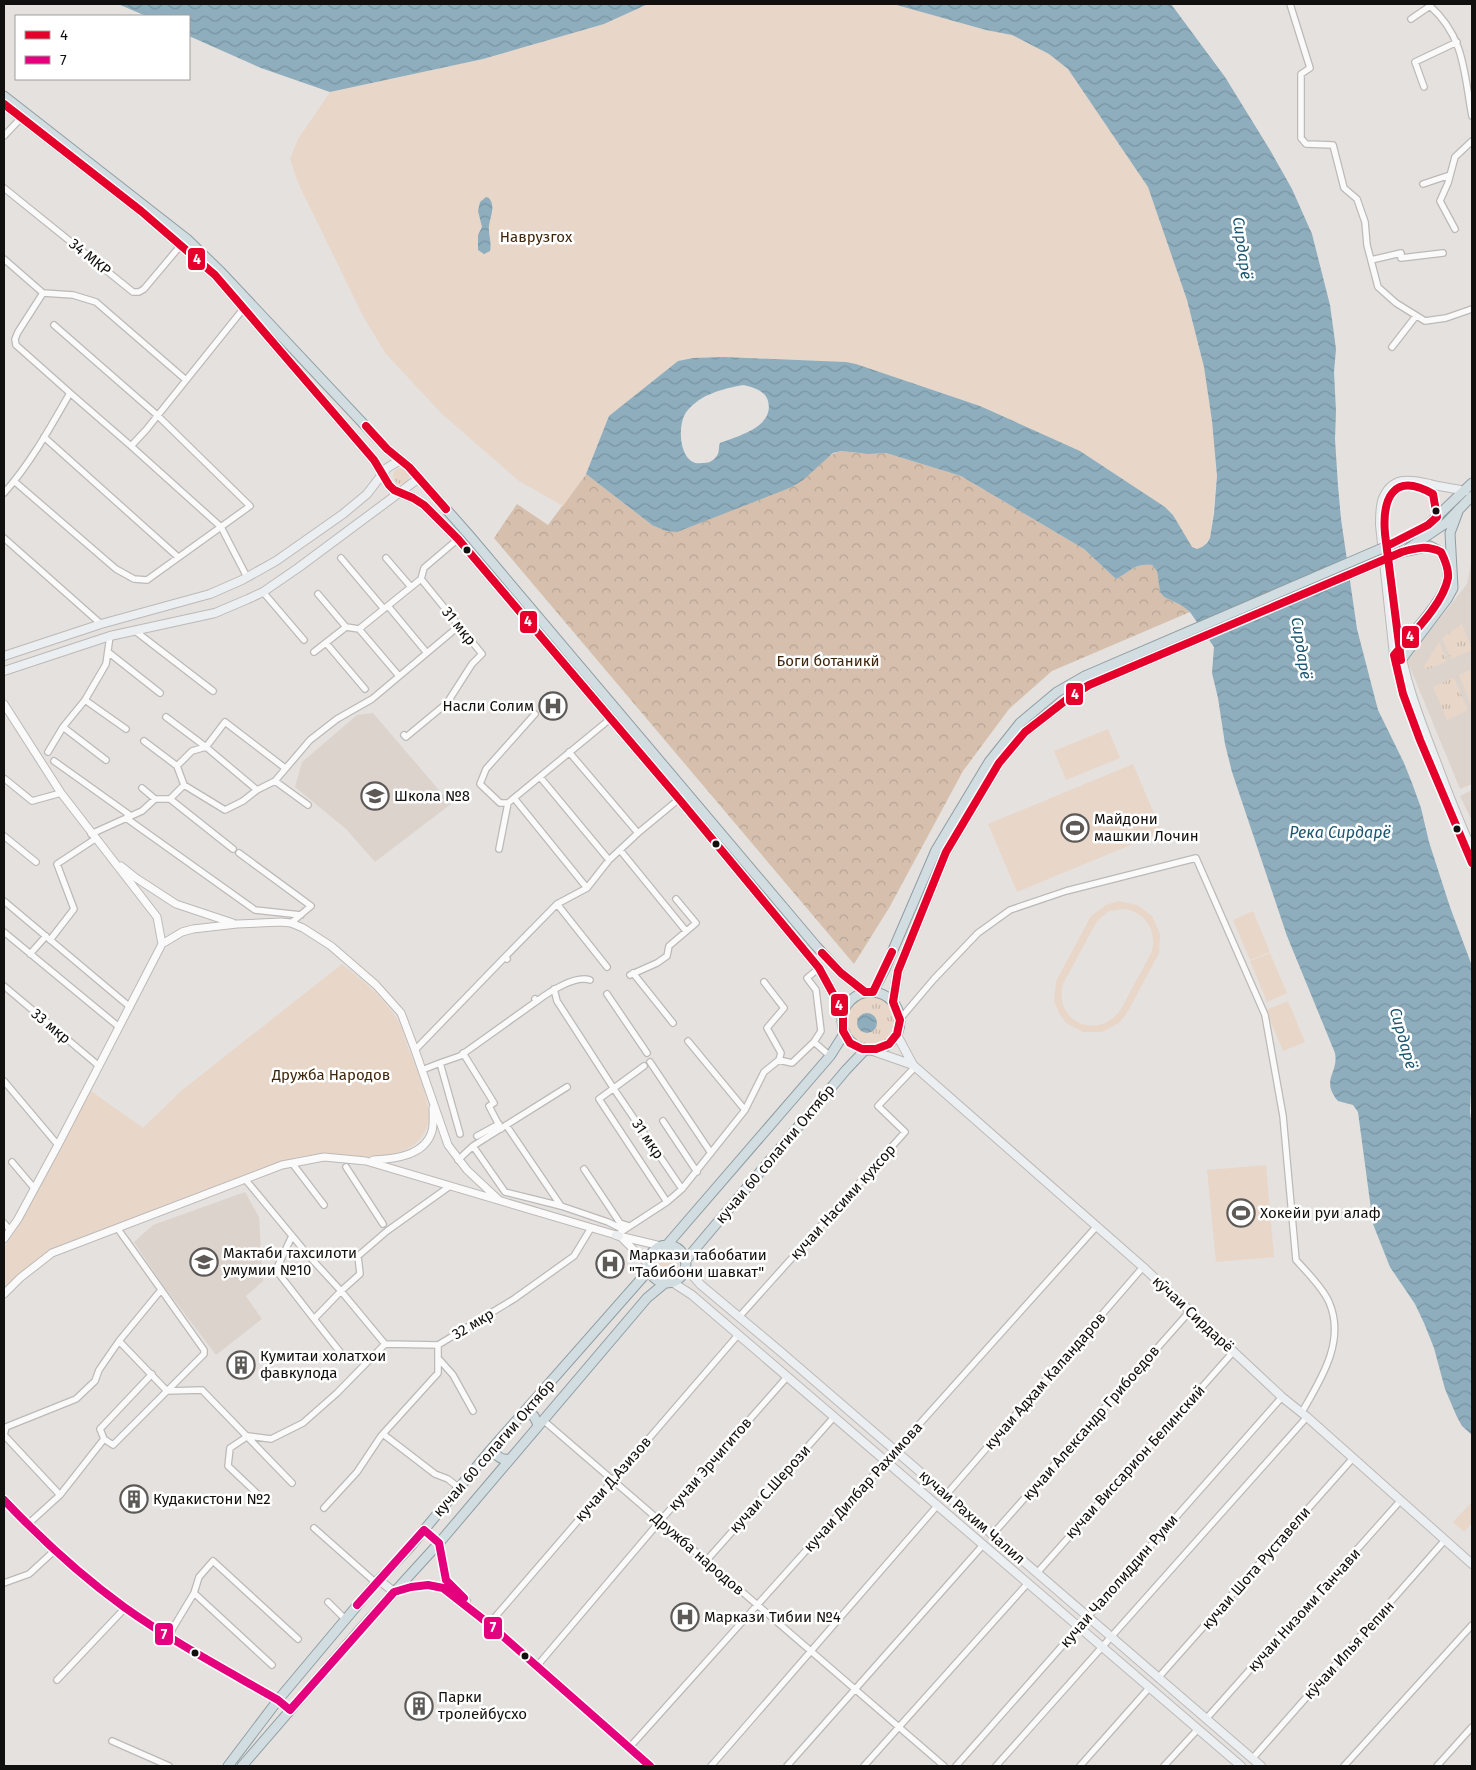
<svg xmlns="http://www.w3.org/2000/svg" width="1476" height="1770" viewBox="0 0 1476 1770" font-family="'Fira Sans',sans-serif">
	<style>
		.built { fill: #dcd3cc }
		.grass { fill: url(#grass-tufts) }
		.forest { fill: url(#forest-crowns) }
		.green { fill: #e8d7c8; fill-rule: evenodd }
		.water { fill: url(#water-waves); fill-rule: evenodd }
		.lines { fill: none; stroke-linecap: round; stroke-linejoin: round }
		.minor-casing { stroke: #bcb9b7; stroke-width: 8 }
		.tertiary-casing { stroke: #bcb9b7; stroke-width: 9 }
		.secondary-casing { stroke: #bcb9b7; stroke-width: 10 }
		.trunk-casing { stroke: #8f9da2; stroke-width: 11 }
		.minor { stroke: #fbfafa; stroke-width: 5.5 }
		.tertiary { stroke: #fbfafa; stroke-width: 7 }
		.secondary { stroke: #eceff1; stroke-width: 8 }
		.trunk { stroke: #d2dde1; stroke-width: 9 }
		.trunk-bridge-casing { stroke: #8f9da2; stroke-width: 11; stroke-linecap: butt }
		.trunk-bridge { stroke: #d2dde1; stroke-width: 9 }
		.bus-1-casing { stroke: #fff; stroke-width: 11 }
		.bus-2-casing { stroke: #fff; stroke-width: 11 }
		.bus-1 { stroke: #e4002b; stroke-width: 8 }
		.bus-2 { stroke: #e5007d; stroke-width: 8 }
		.bus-dot { fill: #12100e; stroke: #fff; stroke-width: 2 }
		.labels { text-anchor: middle; stroke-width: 5; stroke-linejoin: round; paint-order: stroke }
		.park-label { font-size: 15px; fill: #3f250a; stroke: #fff }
		.street-label { font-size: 15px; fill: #12100e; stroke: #fff }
		.poi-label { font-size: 15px; fill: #12100e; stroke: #fff; text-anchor: start }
		.water-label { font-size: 16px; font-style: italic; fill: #1b5670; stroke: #fff }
		.line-badge { stroke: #fff; stroke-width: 2 }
		.badge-label { font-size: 14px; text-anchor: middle; font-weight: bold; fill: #fff }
	</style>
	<defs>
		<pattern id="grass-tufts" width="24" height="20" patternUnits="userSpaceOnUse" patternTransform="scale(1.25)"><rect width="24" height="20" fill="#e8d7c8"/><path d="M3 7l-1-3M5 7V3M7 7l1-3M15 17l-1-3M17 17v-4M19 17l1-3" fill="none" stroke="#c6b8ab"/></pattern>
		<pattern id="forest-crowns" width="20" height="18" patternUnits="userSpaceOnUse" patternTransform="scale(1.25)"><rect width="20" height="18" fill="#d6c0ad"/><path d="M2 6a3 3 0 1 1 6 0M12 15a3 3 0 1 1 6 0" fill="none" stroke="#b7a494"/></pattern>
		<pattern id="water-waves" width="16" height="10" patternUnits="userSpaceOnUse" patternTransform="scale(1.25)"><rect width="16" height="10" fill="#8eadbd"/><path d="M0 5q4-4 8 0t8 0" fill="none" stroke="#7994a1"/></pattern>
	</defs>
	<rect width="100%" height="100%" fill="#e5e1de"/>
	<path class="built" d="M1472 559V784L1460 789 1407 660 1467 584Z
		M373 713 451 804 375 862 346 829 295 787 302 762 357 715Z
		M1472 790V821L1460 796Z
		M245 1192 259 1217 263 1281 246 1296 262 1319 216 1355 162 1284 134 1242 153 1225Z"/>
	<path class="grass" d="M393 476a8 8 0 1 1 16 0a8 8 0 1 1-16 0Z
		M1462 624 1472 650 1451 659 1442 638Z
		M1439 642 1447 661 1426 670 1424 666Z
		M1472 669V707L1459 675Z
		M1454 678 1468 710 1447 720 1433 687Z
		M846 1021a25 25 0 1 1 50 0a25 25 0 1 1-50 0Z
		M655 1265a12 12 0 1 1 24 0a12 12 0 1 1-24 0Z"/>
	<path class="forest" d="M841 451 869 454 886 453 961 476 1084 549 1116 579C1130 572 1134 563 1152 565L1157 571 1160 592 1164 597 1181 605 1190 612 1052 671 1009 709 963 771 889 908 854 964 494 538 517 504 548 525 586 474 652 525 792 487C807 477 824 455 841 451Z"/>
	<path class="green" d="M648 4H893L986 30 1012 35 1049 54 1068 69 1148 187 1187 300 1204 367 1212 421 1217 476 1210 538 1202 547 1197 549 1192 548 1173 515 1165 507 1080 451 980 406 856 364 846 362 724 357 693 358 678 361 609 416 586 474 563 506 519 481 442 414 386 354 364 318 299 185 290 159 298 139 330 92 483 59 604 24Z
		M1108 729 1120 758 1066 780 1054 751Z
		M1133 764 1162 832 1017 892 988 824Z
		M1118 901 1137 905 1152 916 1160 934 1159 953 1127 1013 1119 1023 1102 1032H1083L1066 1023 1059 1013 1054 1001 1056 981 1091 916 1106 905ZM1124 909C1145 912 1157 930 1152 951L1121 1009C1099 1042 1053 1022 1063 984L1097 921 1109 911Z
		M1253 911 1270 952 1250 960 1233 920Z
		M1270 953 1287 993 1267 1002 1250 961Z
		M342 964C364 981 383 997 398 1020 402 1027 404 1035 406 1042 414 1063 427 1092 429 1114 429 1119 428 1125 426 1129 423 1138 414 1146 405 1150 369 1165 329 1148 292 1158L51 1250 4 1289V1248L21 1222 91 1091 143 1128 181 1091Z
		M1288 1001 1305 1042 1283 1051 1266 1010Z
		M1266 1165 1274 1257 1216 1262 1207 1170Z
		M1472 1502V1523L1464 1532 1453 1522Z"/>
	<path class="water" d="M118 4H648L604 24 483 59 330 92 261 68 189 36V16H146Z
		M893 4H1171L1225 77 1270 150 1292 189 1312 234 1330 305 1336 349 1334 372 1336 411 1335 439 1338 486 1341 519 1357 629 1378 710 1404 763 1412 783 1421 808 1429 842 1450 907 1472 966V1063L1470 1112 1472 1130V1435L1462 1426 1457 1417 1445 1389 1434 1348 1424 1323 1415 1304 1390 1267 1373 1224 1358 1112 1353 1105 1338 1101C1320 1079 1339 1074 1335 1053L1287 936 1232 772 1225 744 1218 698 1212 673 1214 647 1190 612 1181 605 1164 597 1160 592 1157 571 1152 565C1134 563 1130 572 1116 579L1084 549 961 476 886 453 869 454 841 451 833 453 803 480 792 487 677 532 666 531 652 525 586 474 609 416 678 361 693 358 724 357 846 362 856 364 980 406 1080 451 1165 507 1173 515 1192 547 1197 549 1202 547 1207 543 1210 538 1214 513 1217 476 1212 421 1204 367 1187 300 1148 187 1068 69 1049 54 1012 35 986 30ZM743 385C752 387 765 390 768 401 775 427 737 436 720 443 718 448 720 453 716 457 712 462 708 463 702 463 679 467 676 424 687 411 701 394 722 389 743 385Z
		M486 197 489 198C496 207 490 216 489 226 488 234 492 242 490 251L484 254 478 250V235L482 227 478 211 480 202Z
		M857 1023a10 10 0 1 1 20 0a10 10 0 1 1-20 0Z"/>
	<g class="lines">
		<g class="minor-casing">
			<path id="minor" d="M1290 4 1310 68 1301 74V138L1306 144 1333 145 1344 188 1357 199 1365 222 1367 245 1378 287 1396 303 1425 321 1446 318 1472 309
				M1411 19 1430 6C1465 37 1464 74 1472 116
				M1424 87 1415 62 1457 42
				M4 136 21 118
				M1423 184 1450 175
				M4 188 133 292H139L144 289 181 245
				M1455 229 1440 201 1448 183 1455 157 1472 141
				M4 259 43 293 18 332 15 339 16 345 70 393C50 428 30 464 4 493
				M1371 260 1401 253V258L1443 253
				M43 293 73 295 96 302 186 380
				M1392 347 1416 316
				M70 393 131 446 221 527 247 577
				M44 437 178 557
				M131 446 146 430 244 308
				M14 481 116 569 134 579 147 580 250 506 157 415 54 325
				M4 538 101 624
				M341 558 384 609
				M386 558 411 587
				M263 592 304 640
				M318 594 346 627
				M388 606 427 653
				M359 629 399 676
				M134 630 213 691
				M110 636 106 664 85 700 126 729
				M326 643 365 689
				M108 652 160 693
				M314 652 346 627 359 629 421 579 424 568 458 539
				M166 717 206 747 257 790
				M63 727 106 760
				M404 735 406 737 447 703 472 664 482 654 421 579
				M144 741 177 766 184 785
				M48 752 63 727 85 700
				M569 752 638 833
				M54 761 131 816
				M177 766 192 751 206 747 225 722 285 768
				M540 777 609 860
				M5 779 32 801 61 793
				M275 781 308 805
				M142 788 155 799
				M514 798 587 888
				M170 799 233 849
				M508 803H500L480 784 486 769 535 714
				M126 818 255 910 301 915
				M91 834 142 811 155 799H170L184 785 225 810 243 801 257 790 275 781 310 740 337 719 372 699 459 626
				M4 836 36 862
				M499 849 508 803 610 719
				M620 850 686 931
				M239 853 311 906 291 923
				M4 901 130 1007
				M557 904 607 967
				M4 932 119 1027
				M50 940 74 909 57 864 95 839
				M30 954 46 936
				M507 959 505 957 557 904 587 888 609 860 638 833 679 799
				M819 968 807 978 816 990 821 1031 814 1042 830 1056
				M633 973 673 1023
				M630 975 657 963 667 956 669 946 696 923 676 899
				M764 982 784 1008 767 1028 781 1053 779 1060
				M4 986 99 1066
				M554 989 557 1001 614 1089 682 1189
				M607 994 647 1053 641 1044
				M535 999 537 1001C549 992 575 975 590 980
				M900 1019 934 979 978 933 1010 910 1066 891 1196 858 1265 1015 1283 1116 1296 1260C1306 1271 1323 1288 1329 1302 1346 1341 1321 1379 1302 1412
				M415 1050 505 957
				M463 1053 494 1103 489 1106 501 1129
				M650 1062 711 1153
				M440 1063 460 1056 537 1001
				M644 1066 599 1099 667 1202
				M422 1070 440 1063 460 1134
				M4 1081 58 1145
				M567 1087 473 1146 505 1192 561 1206 608 1222 624 1230
				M745 1110 764 1072 779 1060 792 1063 814 1042
				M663 1121 697 1172
				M506 1125 561 1206
				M477 1136 499 1124
				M458 1160 473 1146
				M12 1162 34 1188
				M292 1163 324 1205
				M346 1167 383 1224
				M584 1169 620 1223 629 1226
				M245 1179 308 1255 341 1291 314 1319 344 1357
				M4 1223 10 1230
				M118 1229 204 1350V1354L113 1445 104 1439 100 1429 152 1374
				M621 1232 667 1202 682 1189 745 1110 688 1041
				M292 1236 276 1270 314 1319
				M739 1317 905 1132 878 1106 915 1067
				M119 1341 161 1290
				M385 1344 341 1291 360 1274 358 1256 387 1231 450 1186
				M438 1358 453 1375 473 1411
				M543 1420 944 1766
				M383 1434 435 1474 448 1479 459 1488
				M60 1495 4 1435 6 1427 76 1399 95 1381 99 1370 119 1341 167 1391 202 1390 292 1483
				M946 1495 1143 1267
				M267 1503 228 1466 230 1448 248 1436 271 1439 303 1423 337 1393 385 1344 438 1345
				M324 1508 357 1472 381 1436 438 1373V1345L514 1299 574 1256 591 1228
				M27 1525 60 1495 104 1439
				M314 1528 376 1583
				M992 1535 1190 1311
				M706 1561 834 1417
				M1037 1573 1234 1351
				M4 1583 29 1574 54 1551
				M194 1593 272 1665
				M328 1602 345 1619
				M489 1624 738 1335
				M169 1637 173 1628 194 1593 199 1577 213 1561 298 1639
				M537 1666 660 1521 787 1377
				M1158 1678 1353 1458
				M57 1680 125 1608
				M1206 1719 1401 1500
				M112 1741 169 1766
				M629 1748 1097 1226
				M1252 1759 1445 1540
				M711 1766 937 1506
				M787 1766 983 1545
				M864 1766 1028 1583
				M956 1766 1282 1397
				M996 1766 1307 1417
				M1080 1766 1150 1687
				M1164 1766 1198 1729
				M1344 1766 1472 1625
				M1437 1766 1472 1727"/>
		</g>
		<g class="tertiary-casing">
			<path id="tertiary" d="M4 704 61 793 157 917 162 944
				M121 866 136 878 176 904 233 923
				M373 1160C394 1159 425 1156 432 1131 434 1123 433 1115 433 1108
				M619 1236 661 1246
				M620 1236 648 1264
				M4 1239 18 1219 58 1145 162 944 182 932 193 929 237 924 281 922 291 923 303 928 331 946 376 985 401 1013 415 1050 448 1145 467 1170 499 1200
				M4 1294 20 1278 52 1253 282 1165 324 1157 366 1161 616 1235"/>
		</g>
		<g class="secondary-casing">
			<path id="secondary" d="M1395 491C1405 480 1423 487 1433 494L1437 517
				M1465 491C1453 488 1441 487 1430 484 1409 479 1391 476 1382 501 1380 508 1380 517 1380 525L1394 655 1403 694 1445 799 1472 863
				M1396 629C1404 678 1418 715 1436 761 1447 791 1459 821 1472 850
				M4 656 101 624 210 594 242 580 276 561 343 514 367 494 387 468 400 460
				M4 671 110 636 215 613 248 599 263 592 298 568 419 478
				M897 1035 913 1065 1143 1267 1282 1397 1307 1417 1472 1564
				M873 1051 913 1065
				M616 1235 619 1236
				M685 1267 701 1285 781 1352 1261 1766
				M672 1282 692 1295 1241 1766
				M4 1500C52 1553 108 1599 170 1637 205 1659 242 1679 278 1700L290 1710
				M424 1530 439 1543 446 1580 466 1601
				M379 1580 394 1592 411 1587 428 1585 443 1588 489 1624 650 1766"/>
		</g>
		<g class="trunk-casing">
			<path id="trunk" d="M4 96 187 239 221 272 387 449 409 467 469 535 816 946 841 973 865 992
				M4 104 141 211 215 275 374 460 389 485 394 490 413 498 424 505 458 539 679 799 819 968 843 1012
				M1399 541 1428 525 1472 483
				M1409 548 1446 523 1472 496
				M1394 655C1409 637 1445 600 1448 578 1449 569 1445 560 1441 552L1430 546 1402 552
				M1401 660 1447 599 1453 588 1450 533 1459 509
				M842 1021a29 29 0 1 1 58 0a29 29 0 1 1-58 0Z
				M873 992 884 971 936 850 989 762 1020 723 1057 692 1085 676
				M893 1002 898 971 946 852 999 763 1025 732 1070 697 1089 685
				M648 1264a19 19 0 1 1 38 0a19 19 0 1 1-38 0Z
				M666 1246 830 1056 844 1034
				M685 1261 846 1070 865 1050
				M522 1414H527L534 1416 538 1425
				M494 1446C495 1456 500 1460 509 1459
				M228 1766 278 1700 376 1583 410 1547 487 1454 649 1270
				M242 1766 357 1633 439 1543 647 1298 665 1283"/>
		</g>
		<use href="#minor" class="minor"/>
		<use href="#tertiary" class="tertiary"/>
		<use href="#secondary" class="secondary"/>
		<use href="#trunk" class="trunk"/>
		<g class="trunk-bridge-casing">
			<path id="trunk-bridge" d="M1085 676 1399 541
				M1089 685 1402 552"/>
		</g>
		<use href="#trunk-bridge" class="trunk-bridge"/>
		<g class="bus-1-casing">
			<path id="bus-1" d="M4 104 141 211 215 275 374 460 389 485 394 490 413 498 424 505 458 539 679 799 819 968 843 1012V1031L850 1043 862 1049H876L889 1044 897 1034 900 1020 893 1002 898 971 946 852 999 763 1025 732 1070 697 1089 685 1402 552C1416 548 1427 545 1441 552 1445 560 1449 569 1448 578 1443 605 1411 635 1394 655L1403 694 1420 740 1472 863
				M366 426 387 449 409 467 446 509
				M1391 544 1428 525 1437 517 1433 494C1393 471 1382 499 1385 534L1401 660
				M822 953 841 973 865 992H873L892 952"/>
		</g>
		<g class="bus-2-casing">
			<path id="bus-2" d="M4 1500C41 1539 80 1575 124 1607 173 1642 226 1670 278 1700L290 1710 394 1592 411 1587 428 1585 443 1588 489 1624 650 1766
				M357 1605 424 1530 439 1543 446 1580 464 1598"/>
		</g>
		<use href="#bus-1" class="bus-1"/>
		<use href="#bus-2" class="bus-2"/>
	</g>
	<defs>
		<g id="hospital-ring" transform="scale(1.4375)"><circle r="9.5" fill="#fff" stroke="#5c5957" stroke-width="1.5"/><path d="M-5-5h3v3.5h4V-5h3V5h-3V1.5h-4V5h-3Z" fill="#5c5957"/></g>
		<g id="school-ring" transform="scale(1.4375)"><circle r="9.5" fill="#fff" stroke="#5c5957" stroke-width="1.5"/><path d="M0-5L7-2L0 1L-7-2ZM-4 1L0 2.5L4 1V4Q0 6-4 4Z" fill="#5c5957"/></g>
		<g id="stadium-ring" transform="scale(1.4375)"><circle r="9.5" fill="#fff" stroke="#5c5957" stroke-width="1.5"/><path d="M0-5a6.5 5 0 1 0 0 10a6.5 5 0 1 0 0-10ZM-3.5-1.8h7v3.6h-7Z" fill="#5c5957"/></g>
		<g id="building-ring" transform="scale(1.4375)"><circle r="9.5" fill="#fff" stroke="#5c5957" stroke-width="1.5"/><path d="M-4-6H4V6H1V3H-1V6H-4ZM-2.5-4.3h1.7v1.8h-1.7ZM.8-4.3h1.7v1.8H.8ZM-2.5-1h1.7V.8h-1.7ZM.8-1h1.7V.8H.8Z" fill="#5c5957"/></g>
	</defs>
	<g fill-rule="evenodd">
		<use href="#hospital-ring" x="553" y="706"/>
		<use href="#school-ring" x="375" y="796"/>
		<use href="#stadium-ring" x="1075" y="828"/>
		<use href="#stadium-ring" x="1241" y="1213"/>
		<use href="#school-ring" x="204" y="1262"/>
		<use href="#hospital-ring" x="610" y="1264"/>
		<use href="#building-ring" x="241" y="1365"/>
		<use href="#building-ring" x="134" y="1499"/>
		<use href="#hospital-ring" x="685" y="1617"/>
		<use href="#building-ring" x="419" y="1706"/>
	</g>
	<g class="bus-dot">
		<circle cx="1436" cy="511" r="4.5"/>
		<circle cx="467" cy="550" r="4.5"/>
		<circle cx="1457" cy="829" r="4.5"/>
		<circle cx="716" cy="844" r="4.5"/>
		<circle cx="195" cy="1653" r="4.5"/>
		<circle cx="525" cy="1656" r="4.5"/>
	</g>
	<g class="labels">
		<g class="park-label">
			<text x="536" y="242">Наврузгох</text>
			<text x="828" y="666">Боги ботаникй</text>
			<text x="331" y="1080">Дружба Народов</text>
		</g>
		<g class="street-label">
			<text transform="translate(90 257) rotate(39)" y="5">34 МКР</text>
			<text transform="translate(459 626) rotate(51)" y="5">31 мкр</text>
			<text transform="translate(51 1026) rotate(40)" y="5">33 мкр</text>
			<text transform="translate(648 1139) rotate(56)" y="5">31 мкр</text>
			<text transform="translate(775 1154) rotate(-50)" y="5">кучаи 60 солагии Октябр</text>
			<text transform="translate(843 1202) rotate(-48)" y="5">кучаи Насими кухсор</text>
			<text transform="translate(1193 1314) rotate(43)" y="5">кӯчаи Сирдарё</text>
			<text transform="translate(473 1324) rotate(-31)" y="5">32 мкр</text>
			<text transform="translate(1045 1381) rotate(-49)" y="5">кучаи Адхам Каландаров</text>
			<text transform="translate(1091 1423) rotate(-49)" y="5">кучаи Александр Грибоедов</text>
			<text transform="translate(494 1448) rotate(-49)" y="5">кучаи 60 солагии Октябр</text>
			<text transform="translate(1135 1462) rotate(-48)" y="5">кучаи Виссарион Белинский</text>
			<text transform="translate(710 1464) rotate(-49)" y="5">кучаи Эрчигитов</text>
			<text transform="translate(613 1479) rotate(-49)" y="5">кучаи Д.Азизов</text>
			<text transform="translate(863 1487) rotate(-48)" y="5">кучаи Дилбар Рахимова</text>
			<text transform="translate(770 1489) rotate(-48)" y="5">кучаи С.Шерози</text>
			<text transform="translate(972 1517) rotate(41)" y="5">кучаи Рахим Чалил</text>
			<text transform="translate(698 1554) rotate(41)" y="5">Дружба народов</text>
			<text transform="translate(1256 1568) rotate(-49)" y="5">кучаи Шота Руставели</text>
			<text transform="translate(1119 1581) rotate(-49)" y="5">кучаи Чалолиддин Руми</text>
			<text transform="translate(1304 1610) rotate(-48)" y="5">кучаи Низоми Ганчави</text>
			<text transform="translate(1349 1650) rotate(-48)" y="5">кӯчаи Илья Репин</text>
		</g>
		<g class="poi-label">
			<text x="534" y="711" text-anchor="end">Насли Солим</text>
			<text x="394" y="801">Школа №8</text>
			<text x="1094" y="824">Майдони<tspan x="1094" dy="17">машкии Лочин</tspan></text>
			<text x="1260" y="1218">Хокейи руи алаф</text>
			<text x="223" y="1258">Мактаби тахсилоти<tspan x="223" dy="17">умумии №10</tspan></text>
			<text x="629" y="1260">Маркази табобатии<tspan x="629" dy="17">"Табибони шавкат"</tspan></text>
			<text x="260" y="1361">Кумитаи холатхои<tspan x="260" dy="17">фавкулода</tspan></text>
			<text x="153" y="1504">Кудакистони №2</text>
			<text x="704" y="1622">Маркази Тибии №4</text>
			<text x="438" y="1702">Парки<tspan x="438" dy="17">тролейбусхо</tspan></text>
		</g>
		<g class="water-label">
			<text transform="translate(1243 248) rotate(82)" y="6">Сирдарё</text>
			<text transform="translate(1302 648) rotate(81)" y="6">Сирдарё</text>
			<text x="1340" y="838">Река Сирдарё</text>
			<text transform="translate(1404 1038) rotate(74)" y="6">Сирдарё</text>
		</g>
	</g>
	<g class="line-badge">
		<rect x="187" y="247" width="19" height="24" rx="5" fill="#e4002b"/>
		<rect x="519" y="610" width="19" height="24" rx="5" fill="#e4002b"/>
		<rect x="1401" y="625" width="19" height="24" rx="5" fill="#e4002b"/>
		<rect x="1065" y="682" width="19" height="24" rx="5" fill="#e4002b"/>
		<rect x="830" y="993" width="19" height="24" rx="5" fill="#e4002b"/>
		<rect x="483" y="1616" width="20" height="24" rx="5" fill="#e5007d"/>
		<rect x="154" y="1622" width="20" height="24" rx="5" fill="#e5007d"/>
	</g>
	<g class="badge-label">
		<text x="197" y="264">4</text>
		<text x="528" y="626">4</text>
		<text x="1410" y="641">4</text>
		<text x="1075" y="699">4</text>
		<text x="839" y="1010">4</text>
		<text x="493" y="1632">7</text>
		<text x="164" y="1639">7</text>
	</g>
	<rect width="1476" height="1770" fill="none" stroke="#12100e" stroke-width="10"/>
	<rect x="15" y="15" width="175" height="65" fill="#ffffff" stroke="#a09f9f"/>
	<rect x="25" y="31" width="25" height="8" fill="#e4002b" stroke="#a09f9f"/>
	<text x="60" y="40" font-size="15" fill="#12100e">4</text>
	<rect x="25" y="56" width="25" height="8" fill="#e5007d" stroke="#a09f9f"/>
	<text x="60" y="65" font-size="15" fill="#12100e">7</text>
</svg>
